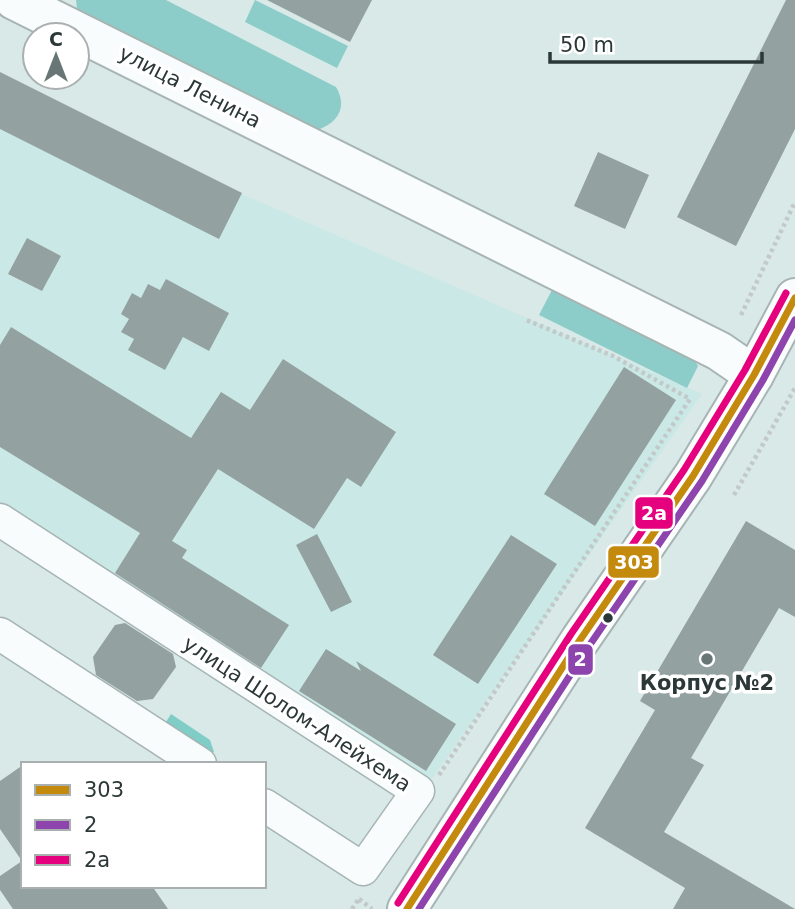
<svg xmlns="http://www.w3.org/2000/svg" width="795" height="909" viewBox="0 0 795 909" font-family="'DejaVu Sans',sans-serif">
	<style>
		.built { fill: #cae9e6 }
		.forest { fill: #8dcdc9 }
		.water { fill: #80ccc7 }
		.building { fill: #93a1a0 }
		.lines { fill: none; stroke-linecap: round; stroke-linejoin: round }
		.street-casing { stroke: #a6b4b3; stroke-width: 35 }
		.secondary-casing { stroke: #a6b4b3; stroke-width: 42 }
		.primary-casing { stroke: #a6b4b3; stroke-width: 42 }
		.path { stroke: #c3c8c8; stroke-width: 4.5; stroke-dasharray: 3.5 3.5; stroke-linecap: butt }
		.street { stroke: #f9fcfc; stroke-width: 32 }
		.secondary { stroke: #f9fcfc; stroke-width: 38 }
		.primary { stroke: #f9fcfc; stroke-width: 38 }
		.bus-1-casing { stroke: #fff; stroke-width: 12 }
		.bus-2-casing { stroke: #fff; stroke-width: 12 }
		.bus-3-casing { stroke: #fff; stroke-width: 12 }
		.bus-1 { stroke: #c48a0e; stroke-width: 7 }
		.bus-2 { stroke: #8e44ad; stroke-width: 7 }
		.bus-3 { stroke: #e5007d; stroke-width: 7 }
		.bus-dot { fill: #2b3837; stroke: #fff; stroke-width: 2.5 }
		.poi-dot { fill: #687675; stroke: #fff; stroke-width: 2.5 }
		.labels { text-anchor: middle; stroke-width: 7; stroke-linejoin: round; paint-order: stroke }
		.street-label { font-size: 21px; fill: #2b3837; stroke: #fff }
		.poi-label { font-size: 21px; font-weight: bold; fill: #2b3837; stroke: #fff }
		.line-badge { stroke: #fff; stroke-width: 2.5 }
		.badge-label { font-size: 19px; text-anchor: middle; font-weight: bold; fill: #fff }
	</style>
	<rect width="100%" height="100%" fill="#d8e9e8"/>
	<path class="built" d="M0 89 702 394 415 803 0 526Z"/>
	<path class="forest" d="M76 0H166L336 87C348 107 338 123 317 130L77 9Z
		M255 0 348 46 337 68 245 22Z
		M553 288 693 358 698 366 687 388 539 315Z"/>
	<path class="water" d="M171 714 210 740 214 752 200 756 161 730Z"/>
	<path class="building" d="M267 0H372L350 42Z
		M786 0H795V129L736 246 677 217Z
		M0 72 242 193 219 239 0 129Z
		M598 152 649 175 625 229 574 206Z
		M27 238 61 256 42 291 8 274Z
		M166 279 229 313 209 351 183 337 165 370 128 350 134 339 121 332 129 319 121 314 132 293 141 298 148 284 160 290Z
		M11 327 191 438 221 392 250 410 283 359 396 432 361 487 347 478 314 529 218 469 172 541 187 550 182 558 289 625 261 668 115 573 140 533 0 447V345Z
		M624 367 676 400 595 526 544 494Z
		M746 521 795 550V617L779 608 691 758 704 765 664 832 795 909H673L685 888 585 828 655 710 640 701Z
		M317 534 352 602 331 612 296 545Z
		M511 535 557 564 478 684 433 655Z
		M125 623 173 654 176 667 153 699 137 701 96 675 93 657 115 625Z
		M326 649 361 671 356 661 456 724 426 771 299 691Z
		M23 765V886H152L168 909H13L0 890V876L22 861 0 829V781Z"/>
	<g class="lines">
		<g class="street-casing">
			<path id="street" d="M0 520 418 791 363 869 264 805
				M0 634 200 764"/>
		</g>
		<g class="secondary-casing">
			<path id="secondary" d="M14 0 719 351 754 375"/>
		</g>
		<g class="primary-casing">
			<path id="primary" d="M407 909 580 640 693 476 754 375 795 298"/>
		</g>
		<path class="path" d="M741 315 795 202
			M734 495 795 388
			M439 775 690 399 613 356 524 319
			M359 899 372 909
			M352 909 360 897"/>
		<use href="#street" class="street"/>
		<use href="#secondary" class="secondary"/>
		<use href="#primary" class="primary"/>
		<g class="bus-1-casing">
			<path id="bus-1" d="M407 909 580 640 693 476 754 375 795 298"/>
		</g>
		<g class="bus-2-casing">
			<path id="bus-2" d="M419 909 589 646 702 481 763 380 795 320"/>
		</g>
		<g class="bus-3-casing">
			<path id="bus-3" d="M398 903 571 634 684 470 745 370 786 293"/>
		</g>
		<use href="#bus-1" class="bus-1"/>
		<use href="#bus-2" class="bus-2"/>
		<use href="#bus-3" class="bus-3"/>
	</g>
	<circle class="bus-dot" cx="608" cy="618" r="6"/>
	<circle class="poi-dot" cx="707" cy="659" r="7"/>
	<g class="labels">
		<g class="street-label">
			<text transform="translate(190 87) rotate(27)" y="7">улица Ленина</text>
			<text transform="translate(297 714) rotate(33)" y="7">улица Шолом-Алейхема</text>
		</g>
		<g class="poi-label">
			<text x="707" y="690">Корпус №2</text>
		</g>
	</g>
	<g class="line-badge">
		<rect x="634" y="496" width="40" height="34" rx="7" fill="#e5007d"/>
		<rect x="607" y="545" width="53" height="34" rx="7" fill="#c48a0e"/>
		<rect x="567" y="643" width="27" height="33" rx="7" fill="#8e44ad"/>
	</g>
	<g class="badge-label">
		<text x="654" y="520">2а</text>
		<text x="634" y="569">303</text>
		<text x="580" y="666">2</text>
	</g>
	<rect x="21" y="762" width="245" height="126" fill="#ffffff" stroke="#aaafaf" stroke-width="2"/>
	<rect x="35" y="785" width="35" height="10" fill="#c48a0e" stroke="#aaafaf" stroke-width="2"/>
	<text x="84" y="797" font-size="21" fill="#2b3837">303</text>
	<rect x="35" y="820" width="35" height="10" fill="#8e44ad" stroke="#aaafaf" stroke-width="2"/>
	<text x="84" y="832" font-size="21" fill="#2b3837">2</text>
	<rect x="35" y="855" width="35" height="10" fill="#e5007d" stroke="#aaafaf" stroke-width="2"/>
	<text x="84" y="867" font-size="21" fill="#2b3837">2а</text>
	<g transform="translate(56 56)"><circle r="33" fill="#ffffff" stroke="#aaafaf" stroke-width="2"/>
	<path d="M0-5L12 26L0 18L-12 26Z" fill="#687675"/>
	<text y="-10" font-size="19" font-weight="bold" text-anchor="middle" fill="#2b3837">С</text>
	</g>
	<path d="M550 52v10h212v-10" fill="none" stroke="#2b3837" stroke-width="3.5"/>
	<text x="560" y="52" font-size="21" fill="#2b3837" stroke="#ffffff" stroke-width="5" paint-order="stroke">50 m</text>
</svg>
